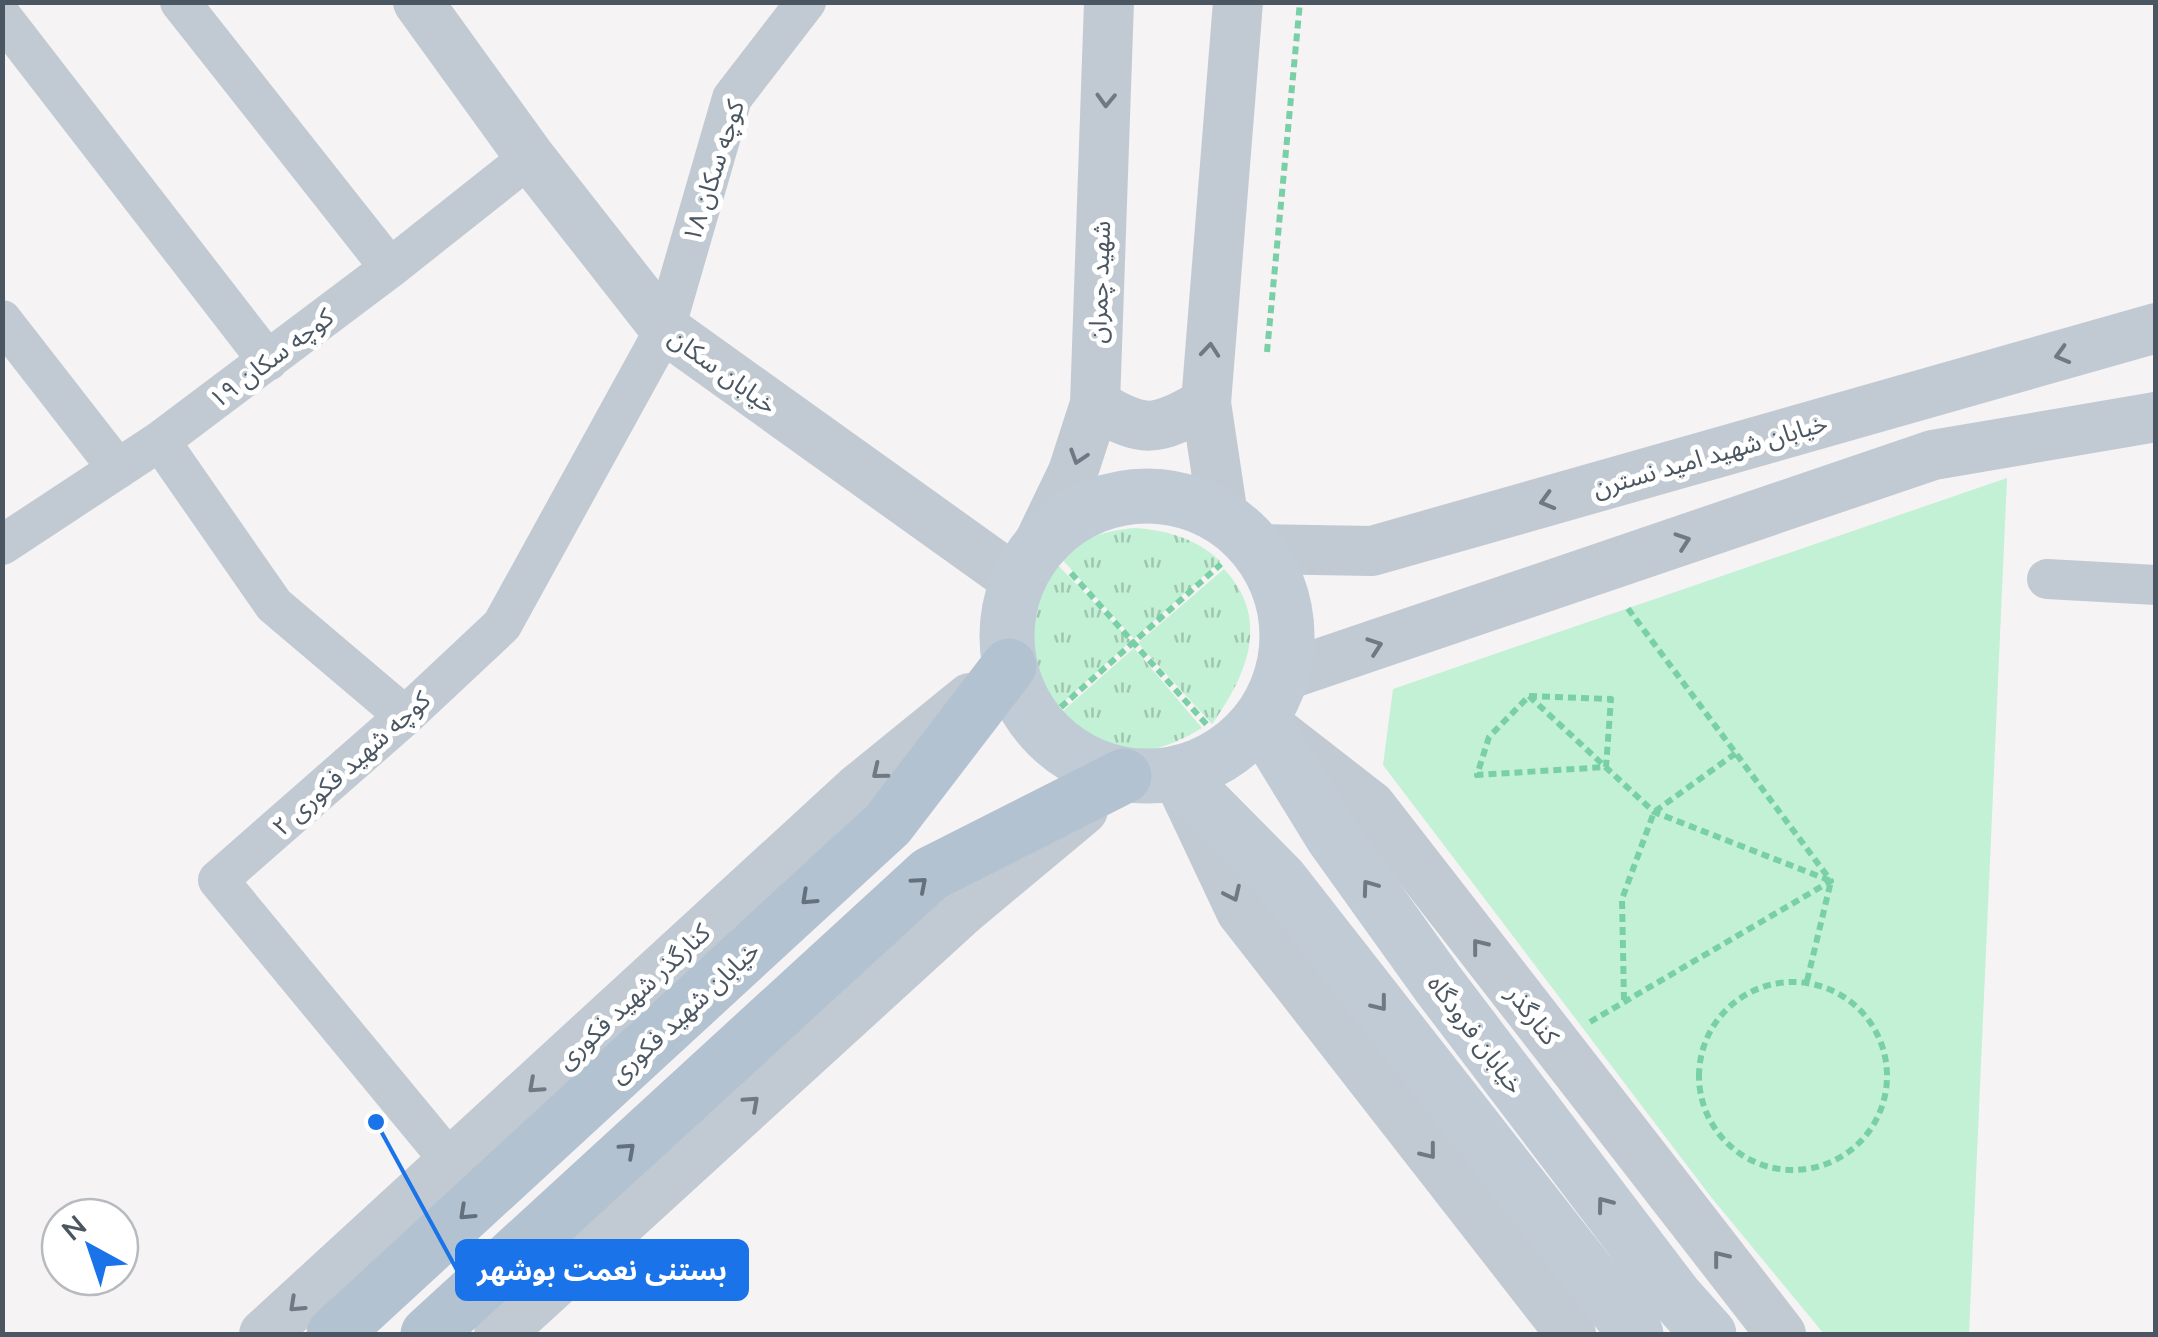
<svg xmlns="http://www.w3.org/2000/svg" width="2158" height="1337" viewBox="0 0 2158 1337" font-family="Mulish,'Noto Sans Arabic',sans-serif">
	<style>
		.grass { fill: url(#grass-tufts) }
		.green { fill: #c3f1d5 }
		.lines { fill: none; stroke-linecap: round; stroke-linejoin: round }
		.path { stroke: #7ad0a6; stroke-width: 6; stroke-dasharray: 8 5; stroke-linecap: butt }
		.minor { stroke: #c1cad2; stroke-width: 40 }
		.tertiary { stroke: #c1cad2; stroke-width: 50 }
		.secondary { stroke: #c1cbd6; stroke-width: 55 }
		.primary { stroke: #b3c2d1; stroke-width: 55 }
		.oneway { stroke: #6e7983 }
		.oneway2 { stroke: #64717d }
		.oneway3 { stroke: #6e7984 }
		.labels { text-anchor: middle; stroke-width: 10; stroke-linejoin: round; paint-order: stroke }
		.street-label { font-size: 25px; fill: #4a5661; stroke: #fff }
		.leader { fill: none; stroke: #1a73e8; stroke-width: 4 }
		.callout-dot { fill: #1a73e8; stroke: #fff; stroke-width: 4 }
		.callout { fill: #1a73e8; stroke: #1a73e8; stroke-width: 4 }
		.callout-label { font-size: 28px; text-anchor: middle; font-weight: bold; fill: #fff }
	</style>
	<defs>
		<pattern id="grass-tufts" width="24" height="20" patternUnits="userSpaceOnUse" patternTransform="scale(2.5)"><rect width="24" height="20" fill="#c3f1d5"/><path d="M3 7l-1-3M5 7V3M7 7l1-3M15 17l-1-3M17 17v-4M19 17l1-3" fill="none" stroke="#a0c6b0"/></pattern>
	</defs>
	<rect width="100%" height="100%" fill="#f5f3f3"/>
	<path class="grass" d="M1135 528C1167 530 1197 539 1220 561L1134 639 1059 556C1083 537 1105 531 1135 528Z
		M1053 560 1131 641 1047 717C1022 672 1011 600 1053 560Z
		M1224 569C1272 620 1246 676 1212 724L1138 643Z
		M1134 648 1202 728C1150 759 1100 766 1055 718Z"/>
	<path class="green" d="M2007 478 1969 1334H1824L1711 1197 1383 765 1393 689Z"/>
	<g class="lines">
		<path class="path" d="M1267 352 1300 2
			M1071 573 1208 726
			M1529 696 1654 812 1831 881 1807 981
			M1529 696 1611 699 1606 767 1477 775 1489 737Z
			M1051 716 1221 564
			M1699 1076a94 94 0 1 1 188 0a94 94 0 1 1-188 0Z
			M1624 1000 1622 899 1654 812 1736 753
			M1590 1022 1831 881 1626 606"/>
		<path class="minor" d="M180 2 390 268
			M2 17 268 361
			M2 320 118 469
			M160 441 274 605 405 716
			M2 545 160 441 390 268 530 157
			M2047 579 2156 585
			M451 1162 218 880 405 716 502 625 665 329 732 98 806 2"/>
		<path class="tertiary" d="M418 2 530 157 665 329 1017 581
			M1095 404C1144 435 1157 431 1206 403
			M1223 516 1206 403 1238 2
			M1036 549 1073 472 1095 404 1109 2
			M1260 549 1372 551 2156 328
			M1283 676 1933 455 2156 417
			M1272 729 1371 806 1781 1334
			M1183 788 1241 911 1571 1334
			M264 1334 858 789 970 698
			M499 1334 962 911 1083 810"/>
		<path class="secondary" d="M1007 636a140 140 0 1 1 280 0a140 140 0 1 1-280 0Z
			M1261 720 1332 836 1438 984 1675 1296 1709 1334
			M1176 774 1280 879 1636 1334"/>
		<path class="primary" d="M334 1334 888 824 1009 666
			M428 1334 930 874 1124 776"/>
	</g>
	<defs><path id="oneway-chevron" d="M-2-3.5L2.5 0L-2 3.5" fill="none" stroke-width="1.6" stroke-linecap="round" stroke-linejoin="round" transform="scale(2.5)"/></defs>
	<g class="oneway">
		<use href="#oneway-chevron" transform="translate(1106 100) rotate(92)"/>
		<use href="#oneway-chevron" transform="translate(1210 350) rotate(-85)"/>
		<use href="#oneway-chevron" transform="translate(2062 355) rotate(164)"/>
		<use href="#oneway-chevron" transform="translate(1078 457) rotate(108)"/>
		<use href="#oneway-chevron" transform="translate(1547 501) rotate(164)"/>
		<use href="#oneway-chevron" transform="translate(1683 541) rotate(-19)"/>
		<use href="#oneway-chevron" transform="translate(1375 646) rotate(-19)"/>
		<use href="#oneway-chevron" transform="translate(879 772) rotate(141)"/>
		<use href="#oneway-chevron" transform="translate(1233 894) rotate(65)"/>
		<use href="#oneway-chevron" transform="translate(1479 946) rotate(-128)"/>
		<use href="#oneway-chevron" transform="translate(535 1086) rotate(138)"/>
		<use href="#oneway-chevron" transform="translate(752 1103) rotate(-42)"/>
		<use href="#oneway-chevron" transform="translate(1429 1152) rotate(52)"/>
		<use href="#oneway-chevron" transform="translate(1720 1258) rotate(-128)"/>
		<use href="#oneway-chevron" transform="translate(296 1305) rotate(137)"/>
	</g>
	<g class="oneway2">
		<use href="#oneway-chevron" transform="translate(920 884) rotate(-41)"/>
		<use href="#oneway-chevron" transform="translate(808 898) rotate(137)"/>
		<use href="#oneway-chevron" transform="translate(628 1150) rotate(-42)"/>
		<use href="#oneway-chevron" transform="translate(466 1213) rotate(137)"/>
	</g>
	<g class="oneway3">
		<use href="#oneway-chevron" transform="translate(1369 887) rotate(-126)"/>
		<use href="#oneway-chevron" transform="translate(1380 1004) rotate(52)"/>
		<use href="#oneway-chevron" transform="translate(1604 1204) rotate(-127)"/>
	</g>
	<g class="labels">
		<g class="street-label">
			<text transform="translate(713 171) rotate(-72)" y="9">کوچه سکان ۱۸</text>
			<text transform="translate(1099 282) rotate(-88)" y="9">شهید چمران</text>
			<text transform="translate(271 358) rotate(-37)" y="9">کوچه سکان ۱۹</text>
			<text transform="translate(723 371) rotate(36)" y="9">خیابان سکان</text>
			<text transform="translate(1710 455) rotate(-16)" y="9">خیابان شهید امید نسترن</text>
			<text transform="translate(351 763) rotate(-42)" y="9">کوچه شهید فکوری ۲</text>
			<text transform="translate(633 996) rotate(-43)" y="9">کنارگذر شهید فکوری</text>
			<text transform="translate(684 1012) rotate(-43)" y="9">خیابان شهید فکوری</text>
			<text transform="translate(1533 1015) rotate(52)" y="9">کنارگذر</text>
			<text transform="translate(1476 1034) rotate(53)" y="9">خیابان فرودگاه</text>
		</g>
	</g>
	<path class="leader" d="M376 1122L457 1270"/>
	<circle class="callout-dot" cx="376" cy="1122" r="10"/>
	<rect class="callout" x="457" y="1241" width="290" height="58" rx="10"/>
	<g class="callout-label">
		<text x="602" y="1280">بستنی نعمت بوشهر</text>
	</g>
	<rect width="2158" height="1337" fill="none" stroke="#4a5661" stroke-width="10"/>
	<g transform="translate(90 1247) rotate(320)"><circle r="48" fill="#ffffff" stroke="#b7bbc0" stroke-width="2.5"/>
	<path d="M0-8L18 38L0 25L-18 38Z" fill="#1a73e8"/>
	<text y="-15" font-size="28" font-weight="bold" text-anchor="middle" fill="#4a5661">N</text>
	</g>
</svg>
